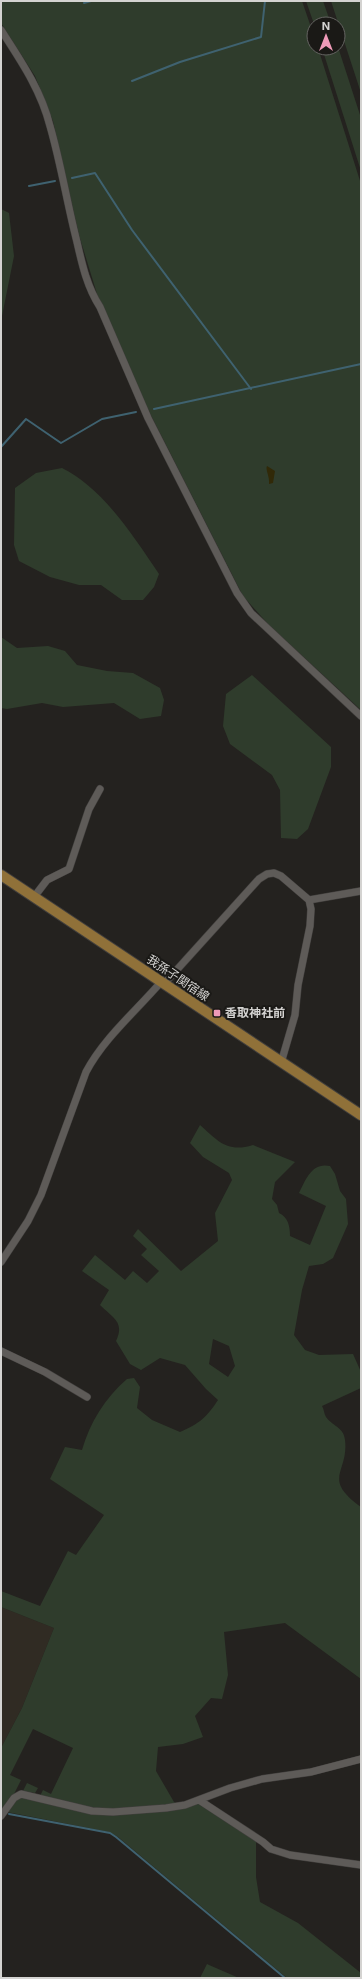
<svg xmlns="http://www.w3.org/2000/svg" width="362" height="1979" viewBox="0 0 362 1979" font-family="Inter,'Noto Sans JP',sans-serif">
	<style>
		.built { fill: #302b23 }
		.green { fill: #2f3c2c; fill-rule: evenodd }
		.sand { fill: #312908 }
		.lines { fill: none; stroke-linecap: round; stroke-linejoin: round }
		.stream { stroke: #3f6270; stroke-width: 2 }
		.street-casing { stroke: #413f3d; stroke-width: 8 }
		.primary-casing { stroke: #413f3d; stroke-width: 12 }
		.street { stroke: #5e5b58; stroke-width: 7 }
		.primary { stroke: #907139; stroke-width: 10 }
		.poi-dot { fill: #ef9ab8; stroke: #1a1916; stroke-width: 1.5 }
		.labels { text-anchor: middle; stroke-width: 4; stroke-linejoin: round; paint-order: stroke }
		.street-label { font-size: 12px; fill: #d4d3d1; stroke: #1a1916 }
		.poi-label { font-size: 12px; font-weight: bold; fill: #d4d3d1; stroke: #1a1916; text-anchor: start }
	</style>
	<rect width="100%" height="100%" fill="#24221f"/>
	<path class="built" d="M1 1607 54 1628 22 1708 1 1748Z"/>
	<path class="green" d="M1 1H302L314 36V48H318L361 184V710L268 624 243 596 131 376 105 320 79 235 53 121 35 76 1 23Z
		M306 1H323L331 24H314Z
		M331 1H361V93Z
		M338 47 361 118V171L322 48Z
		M1 209 9 213 14 256 1 321Z
		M62 468C103 488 134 537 159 574L154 587 143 600H122L101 585H79L50 577 19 561 14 545 15 488 36 473Z
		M1 637 17 648 48 646 65 651 77 665 107 671 133 673 160 688 164 700 161 716 140 719 114 703 63 707 42 703 7 709 1 708Z
		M252 675 331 747V767L308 829 297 839 281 838 280 790 272 775 230 744 223 726 226 694Z
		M200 1125C218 1141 227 1153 253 1145L295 1162 275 1182 272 1199 277 1205 279 1213C288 1217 290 1226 290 1236L310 1245 326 1206 299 1193C306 1179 312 1162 330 1166L335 1174 340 1191 346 1199 348 1224 333 1258 323 1264 309 1266 302 1290 294 1335 305 1350 319 1355 353 1354 361 1372V1388L322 1406C324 1409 324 1414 326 1417 332 1426 344 1427 345 1440 349 1473 321 1478 361 1507V1679L285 1623 224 1632 228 1675 222 1699 211 1698 195 1716 203 1737 183 1744 158 1747 156 1771 174 1802 180 1806 198 1801 256 1839V1877L260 1902 298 1923 361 1973V1978H287L118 1837 109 1832 7 1812 19 1797 40 1796 43 1790 51 1794 73 1748 33 1729 10 1775 21 1780 13 1796 1 1812V1748L22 1708 54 1628 1 1607V1591L40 1606 68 1551 76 1555 104 1515 50 1479 65 1447 82 1450C90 1422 105 1398 127 1379L134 1378 140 1387 137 1408 152 1420 180 1432C199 1424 207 1417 218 1400L206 1389 185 1365 160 1358 141 1370 130 1364 116 1341C125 1322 113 1318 100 1305L109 1290 82 1271 95 1255 125 1280 133 1271 147 1283 159 1271 141 1255 147 1249 133 1236 138 1229 181 1271 218 1241 215 1213 232 1180 229 1173 203 1157 190 1143ZM213 1339 229 1346 235 1366 228 1377 209 1364Z
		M27 1783 38 1788 35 1793 23 1791Z
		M207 1964 209 1965 239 1978H200Z"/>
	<path class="sand" d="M267 466 275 471 273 483 269 484C270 477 265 469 267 466Z"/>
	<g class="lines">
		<path class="stream" d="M84 3 91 1
			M132 81 180 62 261 37 265 1
			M72 178 95 173 132 230 251 389
			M29 186 55 181
			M154 409 361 364
			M1 447 26 419 61 443 102 419 136 412
			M9 1814 110 1833 116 1837 285 1978"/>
		<g class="street-casing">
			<path id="street" d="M1 30C21 61 41 90 50 126 61 164 67 203 77 242 82 264 87 287 100 307L148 418 237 593 251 613 361 716
				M34 897 47 880 69 869 89 809 100 789
				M309 900 361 891
				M164 984 259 879 267 874 274 873 281 876 309 900 311 909 310 926 298 985 295 1015 281 1063
				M1 1262 28 1221 41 1195 86 1072C104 1038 136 1011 161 982
				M1 1351 45 1372 87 1397
				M199 1800 263 1842 271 1849 290 1855 361 1865
				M1 1816 14 1798 21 1794 92 1811 113 1812 166 1808 185 1805 230 1788 262 1779 311 1772 361 1759"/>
		</g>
		<g class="primary-casing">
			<path id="primary" d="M1 875 361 1115"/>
		</g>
		<use href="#street" class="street"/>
		<use href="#primary" class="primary"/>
	</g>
	<rect class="poi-dot" x="213" y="1009" width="8" height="8" rx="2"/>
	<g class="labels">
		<g class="street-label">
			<text transform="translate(178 978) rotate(34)" y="4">我孫子関宿線</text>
		</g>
		<g class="poi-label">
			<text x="225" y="1017">香取神社前</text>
		</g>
	</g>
	<rect width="362" height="1979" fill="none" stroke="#d4d3d1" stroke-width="4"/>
	<g transform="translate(326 36)"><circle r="19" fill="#1a1916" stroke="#646361"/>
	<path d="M0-3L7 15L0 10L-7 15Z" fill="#ef9ab8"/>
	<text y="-6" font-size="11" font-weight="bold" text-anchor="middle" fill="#d4d3d1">N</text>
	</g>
</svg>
